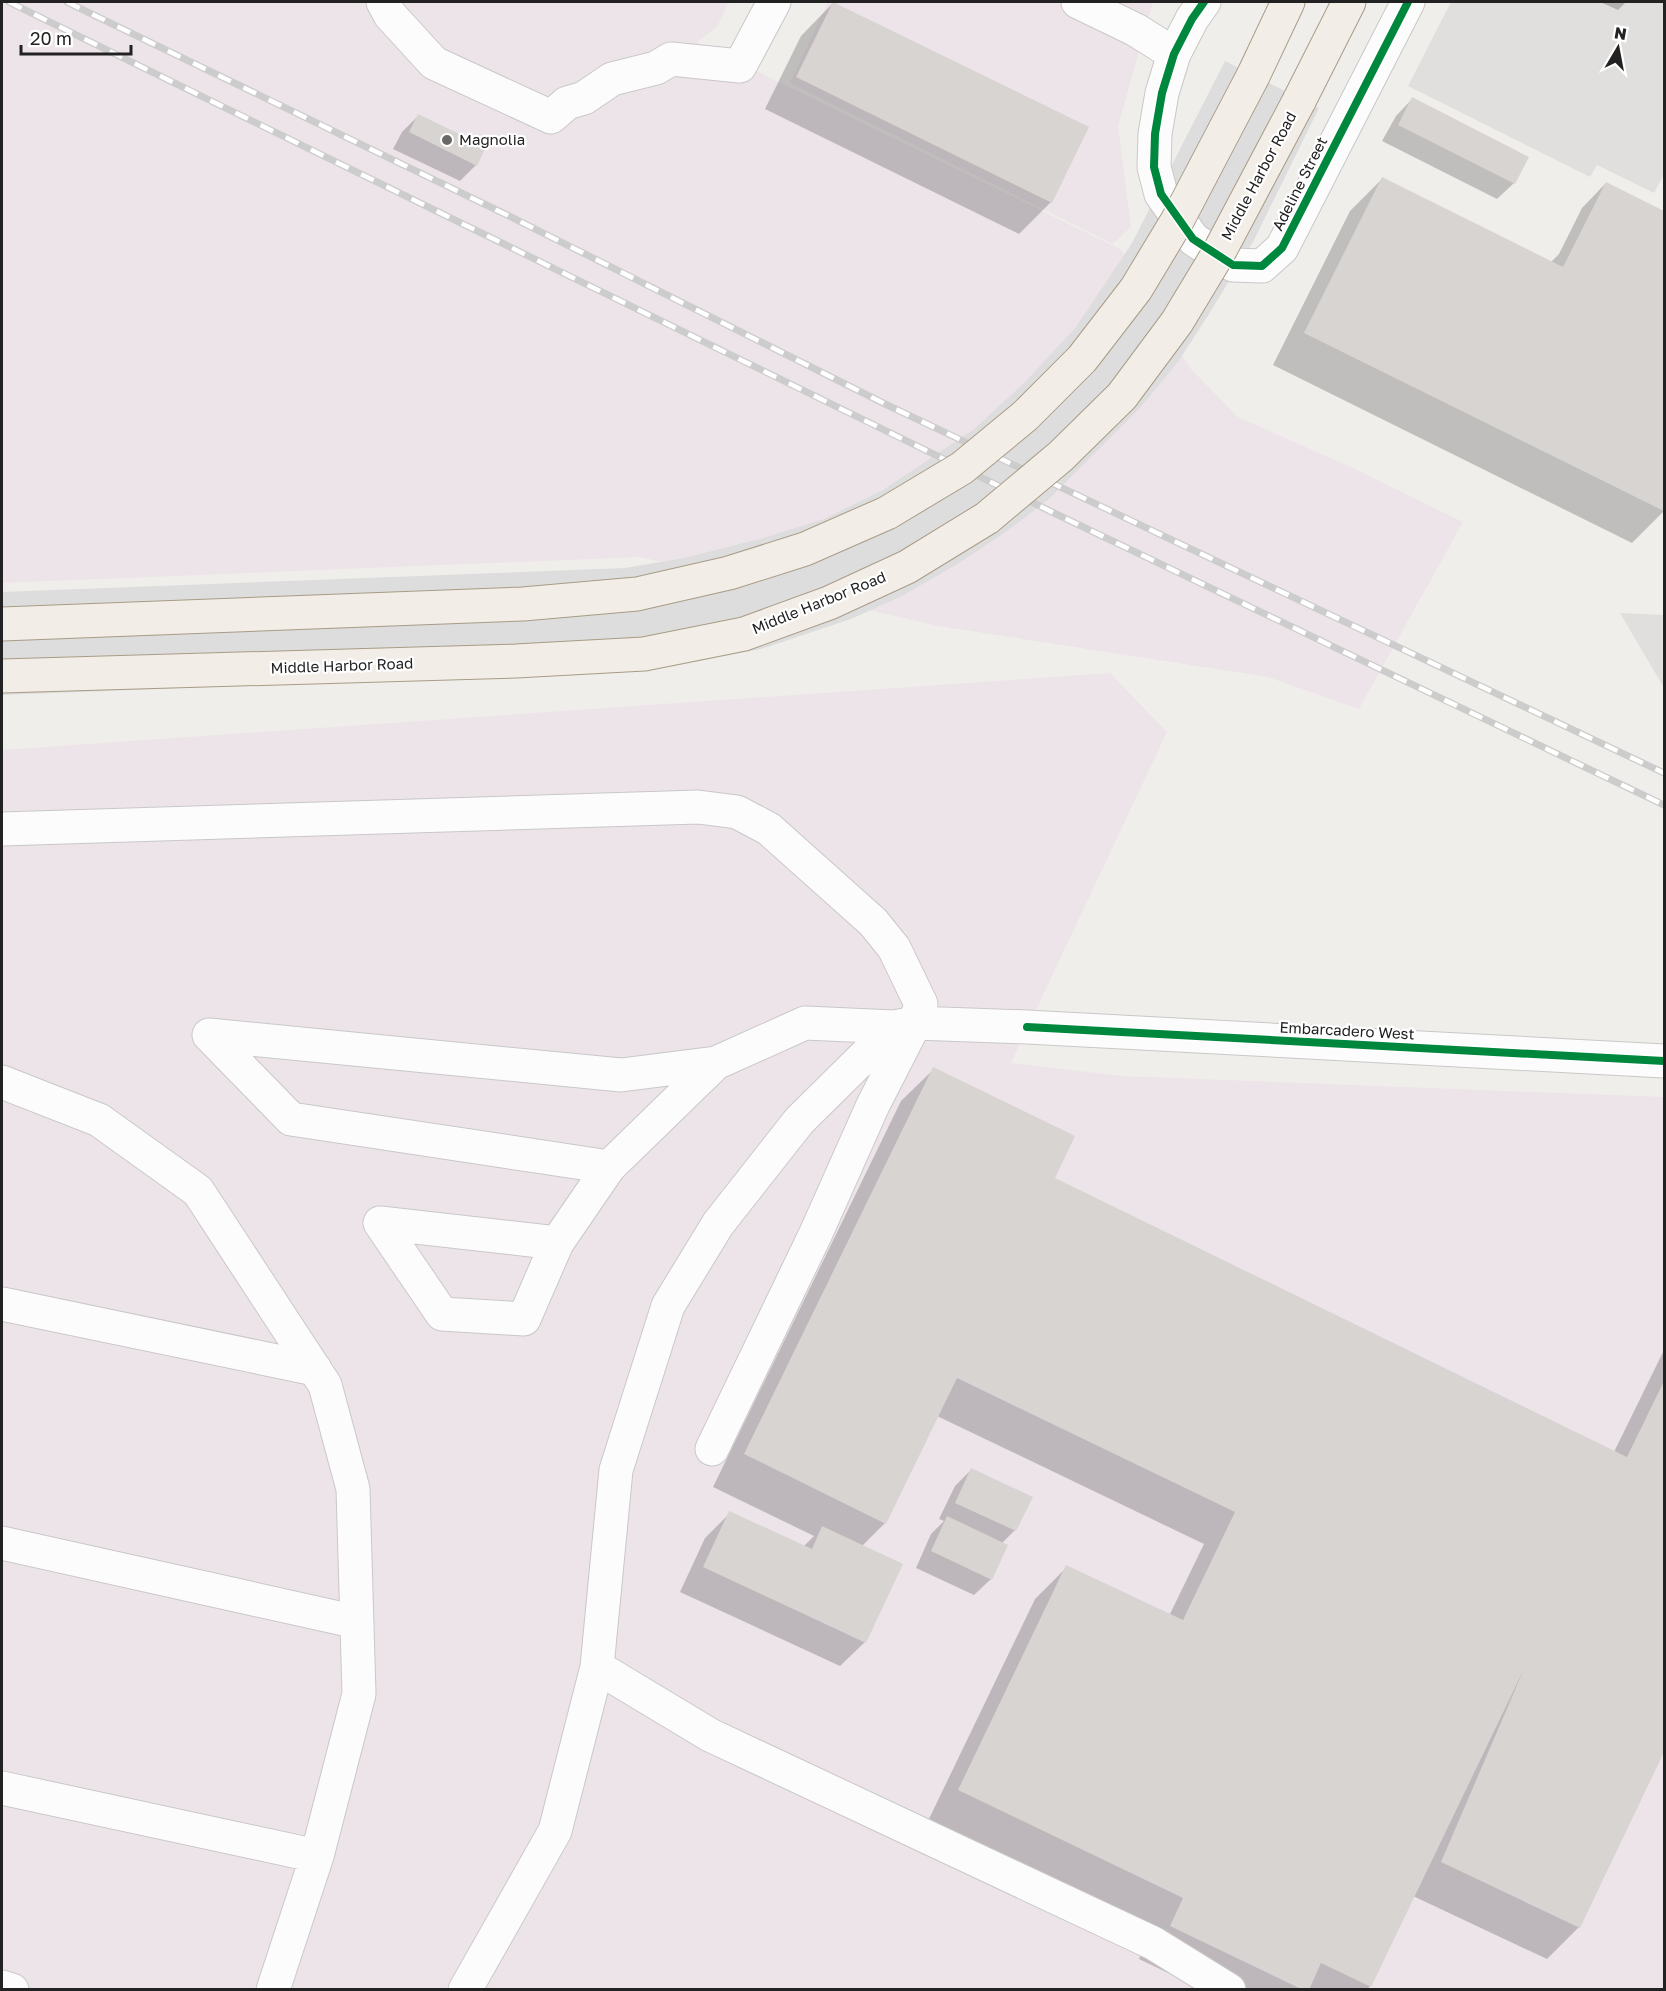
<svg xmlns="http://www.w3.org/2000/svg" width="1666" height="1991" viewBox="0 0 1666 1991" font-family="'Golos Text',sans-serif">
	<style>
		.industrial { fill: #ede4e9 }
		.parking { fill: #e0dfde }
		.pier { fill: #dedddd }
		.shadow { fill: #0003 }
		.building { fill: #d7d4d2 }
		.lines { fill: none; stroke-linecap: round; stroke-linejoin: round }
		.minor-casing { stroke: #c9c8c7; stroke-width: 35 }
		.major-casing { stroke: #a79c86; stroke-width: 35 }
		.minor { stroke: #fdfcfc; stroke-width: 33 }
		.major { stroke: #f3ede7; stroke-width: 33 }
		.rail-casing { stroke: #ccc; stroke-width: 7 }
		.rail { stroke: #fff; stroke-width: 4.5; stroke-dasharray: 14; stroke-linecap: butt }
		.major-bridge-casing { stroke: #a79c86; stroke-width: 35; stroke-linecap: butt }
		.major-bridge { stroke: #f3ede7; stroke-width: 33 }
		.cycleway-casing { stroke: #fff; stroke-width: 11 }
		.cycleway { stroke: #00873e; stroke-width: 8 }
		.poi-dot { fill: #6a6968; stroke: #fff; stroke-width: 2 }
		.labels { text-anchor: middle; stroke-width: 4.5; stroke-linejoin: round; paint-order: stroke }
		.poi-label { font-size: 15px; fill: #222; stroke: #fff; text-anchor: start }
		.street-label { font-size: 15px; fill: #222; stroke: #fff }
	</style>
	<rect width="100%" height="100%" fill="#f0eeeb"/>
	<path class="industrial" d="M2 2H729L717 27 697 42 1122 250 1190 368 1238 417 1353 468 1463 522 1359 709 1268 677 938 626 640 557 2 583Z
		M828 2H1153L1118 126 1131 227 1113 244 790 83Z
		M1110 673 1167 732 1011 1063 1122 1076 1664 1097V1989L2 1990V750Z"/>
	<path class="parking" d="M1451 2H1664V174L1654 193 1597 165 1590 177 1408 86Z
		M1620 613 1664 615V688Z"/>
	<path class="pier" d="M1225 61 1319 108 1253 242 1209 314 1178 362 1141 407 1049 499 1007 531 956 565 900 597 851 619 761 649 653 670 2 695V592L625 568 684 558 763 538 824 519 883 490 974 429 1025 382 1076 327 1132 243Z"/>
	<path class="shadow" d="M1600 2H1626L1618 10Z
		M833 3 1051 202 1019 234 765 109 801 36Z
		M1412 99 1514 183 1497 199 1382 141 1396 116Z
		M418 116 476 165 460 181 393 149 402 132Z
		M1382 179 1551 262 1559 254 1582 208 1606 183 1664 213V511L1632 543 1273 365 1350 211Z
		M934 1069 1053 1178 1614 1452 1664 1350V1749L1579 1927 1547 1959 1413 1896 1370 1986 1367 1990H1204L1139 1959 1152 1930 927 1823 1035 1599 1067 1567 1169 1616 1204 1544 937 1416 885 1523 862 1546 865 1642 840 1666 680 1592 705 1538 730 1513 803 1547 814 1536 713 1487 901 1101Z
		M971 1470 1015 1530 1002 1543 991 1579 974 1595 916 1568 931 1534 944 1521 939 1519 955 1486Z"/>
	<path class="building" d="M833 2 1089 127 1052 203 796 77Z
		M1412 97 1529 157 1515 184 1398 125Z
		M418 114 486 147 477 166 409 132Z
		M1382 177 1563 267 1606 182 1664 211V511L1304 333Z
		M933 1067 1075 1136 1055 1178 1627 1457 1664 1381V1752L1580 1928 1441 1862 1524 1669 1371 1987 1321 1963 1309 1990H1303L1170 1926 1183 1898 958 1790 1066 1565 1183 1620 1235 1512 957 1378 886 1524 744 1454Z
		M971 1468 1033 1497 1016 1531 955 1503Z
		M729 1511 812 1549 822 1526 903 1564 866 1643 703 1567Z
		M947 1516 1008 1545 992 1580 931 1551Z"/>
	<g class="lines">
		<g class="minor-casing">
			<path id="minor" d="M383 2 390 15 434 63 551 117 567 103 584 98 612 79 656 68 671 59 740 66 774 2
				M1078 2 1136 30 1174 54
				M1204 2 1192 19 1174 54 1162 93 1155 134 1154 167 1161 194 1193 239 1233 265 1262 266 1282 248 1408 2
				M2 829 698 807 737 812 769 829 873 922 894 948 921 1004 915 1023 873 1105 816 1233 712 1449
				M209 1035 621 1075 716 1063 805 1023 894 1027 915 1023 1027 1027 1664 1061
				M209 1035 291 1119 609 1167 716 1063
				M2 1082 99 1120 198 1191 325 1385 353 1489 359 1694 317 1856 273 1990
				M380 1223 442 1314 524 1319 557 1243
				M380 1223 557 1243 609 1167
				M2 1304 315 1369
				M2 1543 357 1622
				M597 1667 710 1735 1153 1943 1229 1990
				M2 1788 317 1856
				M2 1987 12 1990
				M465 1990 555 1831 597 1667 616 1470 668 1306 718 1224 799 1121 894 1027"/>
		</g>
		<g class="major-casing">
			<path id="major" d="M1253 76 1288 2
				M1299 101 1349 2"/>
		</g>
		<use href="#minor" class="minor"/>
		<use href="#major" class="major"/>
		<g class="rail-casing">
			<path id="rail" d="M9 2 1054 513 1664 805
				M67 2 507 215 885 404 1664 773"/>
		</g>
		<use href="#rail" class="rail"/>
		<g class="major-bridge-casing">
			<path id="major-bridge" d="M2 624 523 604 637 594 729 573 805 549 887 513 962 468 1025 416 1082 359 1136 289 1177 221 1253 76
				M2 676 516 661 644 654 744 634 829 603 907 567 987 518 1061 456 1122 396 1177 322 1218 254 1299 101"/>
		</g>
		<use href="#major-bridge" class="major-bridge"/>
		<g class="cycleway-casing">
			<path id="cycleway" d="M1204 2 1192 19 1174 54 1162 93 1155 134 1154 167 1161 194 1193 239 1233 265 1262 266 1282 248 1408 2
				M1027 1027 1664 1061"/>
		</g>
		<use href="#cycleway" class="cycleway"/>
	</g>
	<circle class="poi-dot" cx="447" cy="140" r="6"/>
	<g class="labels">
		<g class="poi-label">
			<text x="459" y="145">Magnolia</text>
		</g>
		<g class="street-label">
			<text transform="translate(1259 176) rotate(-62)" y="5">Middle Harbor Road</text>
			<text transform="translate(1300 184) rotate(-63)" y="5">Adeline Street</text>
			<text transform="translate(819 603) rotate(-22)" y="5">Middle Harbor Road</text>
			<text transform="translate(342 666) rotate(-2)" y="5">Middle Harbor Road</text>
			<text transform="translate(1347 1031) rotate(3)" y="5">Embarcadero West</text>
		</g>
	</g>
	<rect width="1666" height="1991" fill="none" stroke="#222222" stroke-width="6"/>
	<g transform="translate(1618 48) rotate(10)" stroke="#ffffff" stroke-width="4.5" paint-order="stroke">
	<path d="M0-4.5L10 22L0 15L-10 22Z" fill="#222222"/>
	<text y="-9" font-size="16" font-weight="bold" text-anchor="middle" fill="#222222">N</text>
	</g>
	<path d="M21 45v9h110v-9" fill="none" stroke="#222222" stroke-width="3"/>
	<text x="30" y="45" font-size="18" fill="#222222" stroke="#ffffff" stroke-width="4.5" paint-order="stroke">20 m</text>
</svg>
